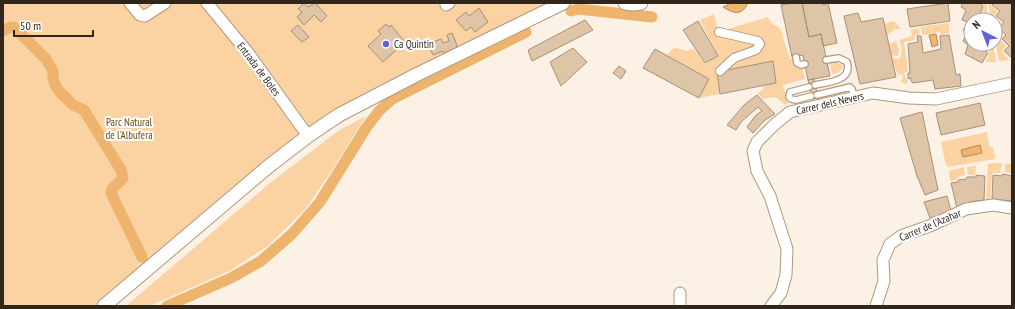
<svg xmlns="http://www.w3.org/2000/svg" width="1015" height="309" viewBox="0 0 1015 309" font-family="'PT Sans Narrow',sans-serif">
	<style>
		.green { fill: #fbd2a2 }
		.water { fill: #eeb46e; stroke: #b58955 }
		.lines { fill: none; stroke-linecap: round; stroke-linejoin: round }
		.canal { stroke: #eeb46e; stroke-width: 11 }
		.building { fill: #dfc5a8; stroke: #a89074 }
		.service-casing { stroke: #b1987c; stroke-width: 8 }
		.pedestrian-casing { stroke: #b1987c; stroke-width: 10 }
		.minor-casing { stroke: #b1987c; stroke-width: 13 }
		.tertiary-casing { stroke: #b1987c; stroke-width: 15 }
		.service { stroke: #fff; stroke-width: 5.5 }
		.pedestrian { stroke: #fff; stroke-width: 8 }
		.minor { stroke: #fff; stroke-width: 11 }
		.tertiary { stroke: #fff; stroke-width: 13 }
		.poi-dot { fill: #6460d9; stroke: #fff; stroke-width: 1.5 }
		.labels { text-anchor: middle; stroke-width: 4; stroke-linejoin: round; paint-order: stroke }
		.poi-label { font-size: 11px; fill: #30261b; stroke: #fff; text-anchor: start }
		.street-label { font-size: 11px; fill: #30261b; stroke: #fff }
		.park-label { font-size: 11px; fill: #6f4914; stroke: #fff }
	</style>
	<rect width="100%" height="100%" fill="#fbf1e5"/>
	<path class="green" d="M3 3H567L385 96 314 140 262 181 115 306H3Z
		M982 3H986L989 20H985V18L982 14 984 6Z
		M988 3H993L991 5 998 12 994 17 1002 23 997 29 1003 36 1000 39 1006 46 1002 52 1009 60 999 61 995 40V20H991Z
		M714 14 718 32 768 17 772 24 780 28 790 59 800 56 805 79 783 85 788 104 786 105 775 97 766 98 763 99 758 94 759 92 763 90 764 86 776 83 773 61 717 72 720 94 699 98 709 79 667 55 672 49 677 48 686 51 692 49H694L705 64 718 56 700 20Z
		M894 21 901 29H895L887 35 884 24Z
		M949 23V33L940 35V32L923 35 920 27Z
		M919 28 920 34 914 36 915 40 904 42 908 71 904 73 906 79 908 82 906 84 902 83 901 80 903 78 902 74 898 75 892 58 900 59 902 49 899 40 912 36 911 30Z
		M896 41 899 51 898 56 891 55 889 44Z
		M986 44H993L996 62H986L990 51 985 46Z
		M833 62H836L842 65 843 68 837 73 832 74 830 63Z
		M366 116 334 167 306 208 268 246 229 271 150 306H126L270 183 338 131Z
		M987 132 989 147H993L995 159 947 167 945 161 941 142Z
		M994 163H1002L1000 173H992L990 199 986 200 988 164Z
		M1005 164H1012L1011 173 1005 172Z
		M976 166 975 175H968L967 167Z
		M964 167 965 175 958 177 956 180 950 181 949 171Z"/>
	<path class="water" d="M731 3H748C741 17 733 13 723 7Z
		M936 34 938 45 932 47 929 35Z
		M980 145 982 153 963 157 961 150Z"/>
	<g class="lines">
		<path class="canal" d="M571 11 578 9 652 17
			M3 31 10 27H14L46 59 53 71V78L55 85 59 91 73 105 84 110 121 170 123 178 112 189 111 193 142 257
			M167 306 231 278 261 261 292 234 320 202 366 128 379 111 392 99 526 32"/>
	</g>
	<path class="building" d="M304 3 308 7 315 3 327 16 321 22 314 15 304 25 297 17 302 12 298 9Z
		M793 3H802L809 37 821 34 830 76 808 80 803 55 792 57 781 5Z
		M802 3H823V5L828 3 837 43 823 46 821 34 809 37Z
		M948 3 950 21 910 27 907 9Z
		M963 3H979L983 6 980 15 983 18 982 20H971V44H984L981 48 988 53 982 63 965 54 968 45 963 41 967 33 963 30 968 22 962 20 966 10 961 7Z
		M994 3H1012V58L1004 51 1009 46 1002 39 1006 35 999 29 1004 22 996 16 1000 11 992 5Z
		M479 8 488 22 475 32 471 27 466 31 456 20 466 12 469 16Z
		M858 13 861 22 883 18 896 77 860 84 844 16Z
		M585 20 593 30 532 61 528 50Z
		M698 21 718 56 705 63 683 30Z
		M386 24 389 27 391 25 405 42 383 62 368 46 381 34 378 31Z
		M298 25 309 37 302 42 291 31Z
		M452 33 457 45 456 48 444 53 443 51 433 55 428 44 441 39 443 43 449 41 447 35Z
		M949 35 956 75 960 74 961 86 935 89 933 80 913 83 911 81V78L908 79V73H910L908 44 918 42 917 36H921L923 53 941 49 940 36Z
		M573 48 587 62 561 86 550 62Z
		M655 49 709 79 699 98 643 68Z
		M773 61 776 83 720 94 717 72Z
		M619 66 626 71 621 79 613 73Z
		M814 79 818 98 812 99 808 80Z
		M757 95 775 114 765 120 753 133 747 127 756 115 762 111 758 107 741 122 736 130 727 125 744 105Z
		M980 103 985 125 941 135 936 113Z
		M922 112 938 190 925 195 917 176 900 118Z
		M1003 174 1012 176V201L992 199 993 175 1002 176Z
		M976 175 985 176 984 200 970 202 957 208 951 183 958 182V180L966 179 967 177H976Z
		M947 196 951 211 930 218 924 202Z"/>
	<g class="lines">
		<g class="service-casing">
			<path id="service" d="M796 57 797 63 801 65 805 64
				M815 85C829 82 853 81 847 62L839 58 826 60
				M809 87 790 92 789 97 791 99 796 100 811 96
				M817 95 850 87 852 89 854 97"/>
		</g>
		<g class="pedestrian-casing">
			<path id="pedestrian" d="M719 32 758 41 760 44 756 50 734 58 720 71"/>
		</g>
		<g class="minor-casing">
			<path id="minor" d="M130 3 140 15 145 16 165 3
				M207 3 249 54 308 136
				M446 5 449 3
				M680 306V293
				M771 306 781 293 786 275 787 249 770 196 757 171 753 151 757 142 774 125 790 112 873 93 909 98 936 99 1012 83
				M876 306 884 281 883 260 890 244 901 236 932 225 966 209 993 205 1012 208"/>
		</g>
		<g class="tertiary-casing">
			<path id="tertiary" d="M625 3 633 4 641 3
				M104 306 269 166 308 136 339 115 418 74 563 3"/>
		</g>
		<use href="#service" class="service"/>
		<use href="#pedestrian" class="pedestrian"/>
		<use href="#minor" class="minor"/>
		<use href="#tertiary" class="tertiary"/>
	</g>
	<circle class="poi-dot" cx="386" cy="44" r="4"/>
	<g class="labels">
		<g class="poi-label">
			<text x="394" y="48">Ca Quintin</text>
		</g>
		<g class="street-label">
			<text transform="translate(259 69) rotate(53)" y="4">Entrada de Boles</text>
			<text transform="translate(830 103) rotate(-13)" y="4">Carrer dels Nevers</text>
			<text transform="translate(930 225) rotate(-23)" y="4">Carrer de l'Azahar</text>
		</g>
		<g class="park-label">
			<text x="129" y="126">Parc Natural<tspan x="129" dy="13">de l'Albufera</tspan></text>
		</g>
	</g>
	<rect width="1015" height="309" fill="none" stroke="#30261b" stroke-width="8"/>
	<g transform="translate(983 32) rotate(318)"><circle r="19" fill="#ffffff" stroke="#aca8a4"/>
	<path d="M0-3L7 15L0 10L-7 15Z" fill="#6460d9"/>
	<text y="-6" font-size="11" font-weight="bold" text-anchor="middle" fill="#30261b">N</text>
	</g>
	<path d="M14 30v6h79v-6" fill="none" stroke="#30261b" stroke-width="2"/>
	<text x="20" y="30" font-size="12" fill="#30261b" stroke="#ffffff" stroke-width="3" paint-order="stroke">50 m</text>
</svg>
